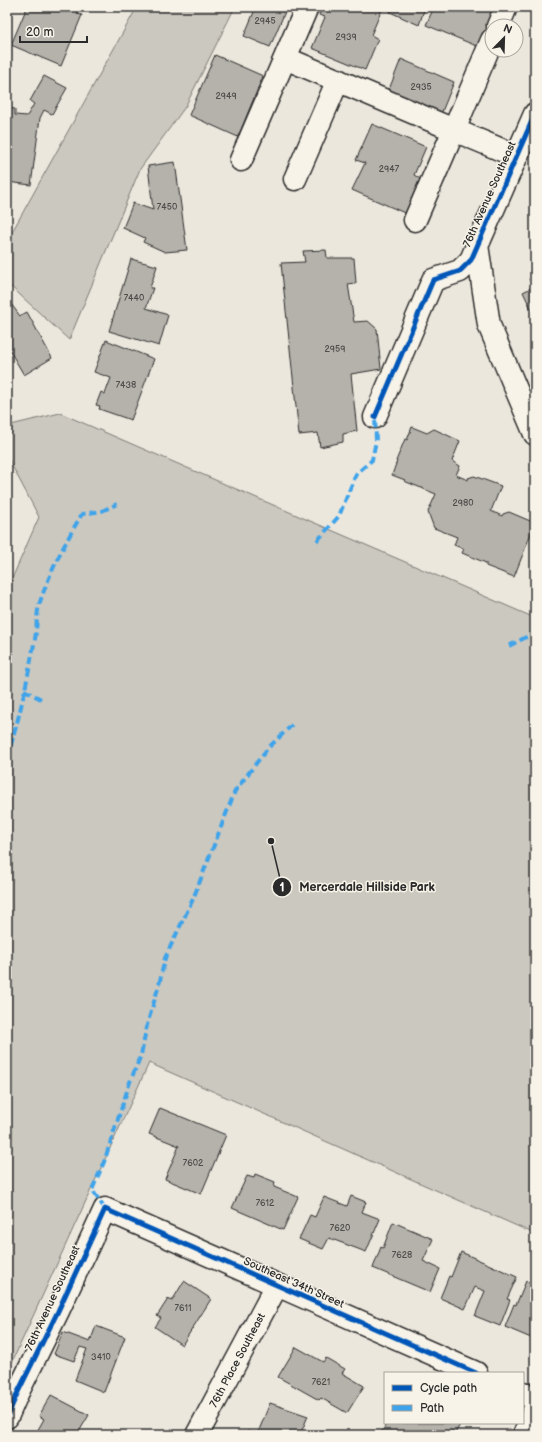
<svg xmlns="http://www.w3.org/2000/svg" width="542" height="1442" viewBox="0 0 542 1442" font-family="'Balsamiq Sans',sans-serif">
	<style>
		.green { fill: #cbc8bf; stroke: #7b7a75 }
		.building { fill: #b5b2ab; stroke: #2b2b2b }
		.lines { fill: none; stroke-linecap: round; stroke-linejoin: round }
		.minor-casing { stroke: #2b2b2b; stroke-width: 25 }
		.minor { stroke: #f7f3e8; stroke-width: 22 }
		.quiet { stroke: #3ea3eb; stroke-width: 4; stroke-dasharray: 8 4; stroke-linecap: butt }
		.cycleway-casing { stroke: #f7f3e8; stroke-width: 8 }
		.cycleway { stroke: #0057b8; stroke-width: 5 }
		.labels { text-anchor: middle; stroke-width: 3; stroke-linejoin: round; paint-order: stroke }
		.number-label { font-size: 9px; fill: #4e4d4b }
		.street-label { font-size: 11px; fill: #2b2b2b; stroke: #f7f3e8 }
		.leader { fill: none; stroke: #2b2b2b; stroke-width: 1.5 }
		.callout-dot { fill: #2b2b2b; stroke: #f7f3e8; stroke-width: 1.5 }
		.mark-label { font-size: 12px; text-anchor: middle; font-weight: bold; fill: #fff }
		.callout-label { font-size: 12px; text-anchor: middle; font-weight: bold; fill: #2b2b2b; stroke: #f7f3e8; stroke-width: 3; stroke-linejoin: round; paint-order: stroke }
	</style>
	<rect width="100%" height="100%" fill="#ebe7dd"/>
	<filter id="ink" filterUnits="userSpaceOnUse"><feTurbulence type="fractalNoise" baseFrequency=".025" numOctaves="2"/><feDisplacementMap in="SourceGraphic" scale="8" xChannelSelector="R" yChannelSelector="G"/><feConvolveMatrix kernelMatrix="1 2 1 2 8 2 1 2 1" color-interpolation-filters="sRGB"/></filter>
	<g filter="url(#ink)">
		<path class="green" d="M137 7H235L185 107 140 169 69 340 7 283V241Z
			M60 413 535 618V1234L149 1063 7 1373V590L39 517 7 456V426Z"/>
		<path class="building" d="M27 7H80L77 14 82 15 61 66 11 45Z
			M256 7H287L270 47 244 36Z
			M322 7H383L371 35 378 39 365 70 312 48 325 17 319 15Z
			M392 7H418L424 10 419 25 390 12Z
			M434 7H496L479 47 426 25Z
			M215 55 263 76 238 137 189 115Z
			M401 59 454 82 441 114 388 92Z
			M44 76 67 88 52 114 44 110 40 118 31 185 7 182V152L9 136H7V108L15 109V115L27 116 34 104 30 101Z
			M372 124 426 147 414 175 422 180 407 214 352 190 365 163 356 160Z
			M175 162 187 250 165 252 143 242 145 238 123 228 133 203 153 210 148 166Z
			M326 250 327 258H354L356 283 348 284 354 322 368 321 377 329 381 369 351 374 357 431 343 434V442L320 447 318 433 299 435 281 263 305 262 303 251Z
			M131 259 157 266 150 288H153L146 308 168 315 159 346 109 331Z
			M535 276V317L523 292 533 287 529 279Z
			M7 300H8L20 316 27 312 52 358 24 375 7 346Z
			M106 340 154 359 131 420 99 409 100 406 96 405 101 392 105 394 111 378 94 372Z
			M412 427 427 433 434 429 460 441 452 461 460 466 456 475 468 480V478L474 476 501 486 491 511 502 516 503 514 509 512 535 523 514 577 486 566V563L462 553 464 549 454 545 457 537 434 528 428 512 436 494 404 481 405 480 392 475 397 461H396L405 439 407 440Z
			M160 1108 226 1135 201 1194 165 1179 179 1146 149 1134Z
			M255 1174 275 1182 274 1187 298 1197 283 1230 232 1208 247 1176 254 1178Z
			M351 1196 366 1202 362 1212 380 1219 366 1252 329 1238 323 1249 299 1239 310 1215 315 1217 324 1197 347 1206Z
			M393 1222 433 1239 423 1261 440 1269 430 1292 373 1268 381 1247 383 1248Z
			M461 1252 517 1277 507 1299 510 1300 500 1326 475 1316 485 1291 475 1287 465 1309 440 1298 449 1276 451 1277Z
			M184 1281 211 1299 182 1345 155 1327 161 1318 157 1316 168 1299 172 1301Z
			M526 1281 535 1285V1328L531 1338 505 1327 514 1304 516 1305Z
			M96 1326 125 1337 104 1392 75 1380 87 1349 80 1347 74 1361 54 1354 63 1332 90 1342Z
			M296 1347 323 1362 326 1358 345 1369 342 1373 364 1386 347 1413 321 1398 319 1400 278 1377Z
			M51 1395 89 1415 77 1435H35L44 1419 39 1416Z
			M270 1403 308 1416 300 1435H247L248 1431 257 1435Z
			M387 1423H461L454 1435H385L381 1433Z"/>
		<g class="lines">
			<g class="minor-casing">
				<path id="minor" d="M307 7 285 58 454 130 492 40
					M498 26 506 7
					M241 160 285 58
					M295 179 338 80
					M415 220 454 130 516 156
					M477 245 489 325 535 434
					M375 417 433 280 460 271 471 260 535 114
					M523 1393 535 1399
					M7 1417 17 1394 58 1311 105 1209 476 1373
					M197 1435 277 1285
					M524 1435 535 1408"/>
			</g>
			<use href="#minor" class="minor"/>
			<path class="quiet" d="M317 541 339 516 356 474 372 460 376 441 375 417
				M509 646 528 636 535 631
				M24 690 41 699
				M7 757C19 720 27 682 34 644 37 632 36 618 39 605 49 574 65 542 82 514L102 511 117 504
				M105 1209 92 1190 104 1162 130 1082 141 1055 147 1025 159 985 165 958 193 899 235 791 267 749 292 725"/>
			<g class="cycleway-casing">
				<path id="cycleway" d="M375 417 433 280 460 271 471 260 535 114
					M7 1417 17 1394 58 1311 105 1209 476 1373"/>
			</g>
			<use href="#cycleway" class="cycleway"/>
		</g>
	</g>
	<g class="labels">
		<g class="number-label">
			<text x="265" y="24">2945</text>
			<text x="346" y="40">2939</text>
			<text x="421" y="90">2935</text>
			<text x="226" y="99">2949</text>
			<text x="389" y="172">2947</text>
			<text x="167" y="210">7450</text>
			<text x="134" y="301">7440</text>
			<text x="335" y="352">2959</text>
			<text x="126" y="388">7438</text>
			<text x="463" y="506">2980</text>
			<text x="193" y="1166">7602</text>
			<text x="265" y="1206">7612</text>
			<text x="340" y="1231">7620</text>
			<text x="402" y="1258">7628</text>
			<text x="183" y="1311">7611</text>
			<text x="101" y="1360">3410</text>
			<text x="321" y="1385">7621</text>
		</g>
		<g class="street-label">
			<text transform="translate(489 194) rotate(-66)" y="4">76th Avenue Southeast</text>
			<text transform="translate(294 1282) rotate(24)" y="4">Southeast 34th Street</text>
			<text transform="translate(52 1298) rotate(-65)" y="4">76th Avenue Southeast</text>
			<text transform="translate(237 1360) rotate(-62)" y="4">76th Place Southeast</text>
		</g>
	</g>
	<path class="leader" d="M271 841L282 887"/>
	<g class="callout-dot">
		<circle cx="271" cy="841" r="4"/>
		<circle cx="282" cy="887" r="10"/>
	</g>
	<g class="mark-label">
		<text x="282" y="891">1</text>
	</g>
	<g class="callout-label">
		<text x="367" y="891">Mercerdale Hillside Park</text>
	</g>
	<rect width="542" height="1442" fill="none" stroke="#f7f3e8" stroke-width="24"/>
	<rect x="12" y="12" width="518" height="1418" fill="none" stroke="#2b2b2b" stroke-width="1.5" filter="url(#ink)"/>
	<rect x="384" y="1372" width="140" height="52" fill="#f7f3e8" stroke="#a5a39c"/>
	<rect x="392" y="1385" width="20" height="6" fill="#0057b8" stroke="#a5a39c"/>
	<text x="420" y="1392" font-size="12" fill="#2b2b2b">Cycle path</text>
	<rect x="392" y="1405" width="20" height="6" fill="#3ea3eb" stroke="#a5a39c"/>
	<text x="420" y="1412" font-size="12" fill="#2b2b2b">Path</text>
	<g transform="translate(504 38) rotate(23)"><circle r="19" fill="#f7f3e8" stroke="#a5a39c"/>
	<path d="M0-3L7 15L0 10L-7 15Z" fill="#2b2b2b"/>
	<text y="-6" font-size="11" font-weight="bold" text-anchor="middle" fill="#2b2b2b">N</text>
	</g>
	<path d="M20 36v6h67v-6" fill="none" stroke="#2b2b2b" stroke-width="2"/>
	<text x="26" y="36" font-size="12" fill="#2b2b2b" stroke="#f7f3e8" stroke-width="3" paint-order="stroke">20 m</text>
</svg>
